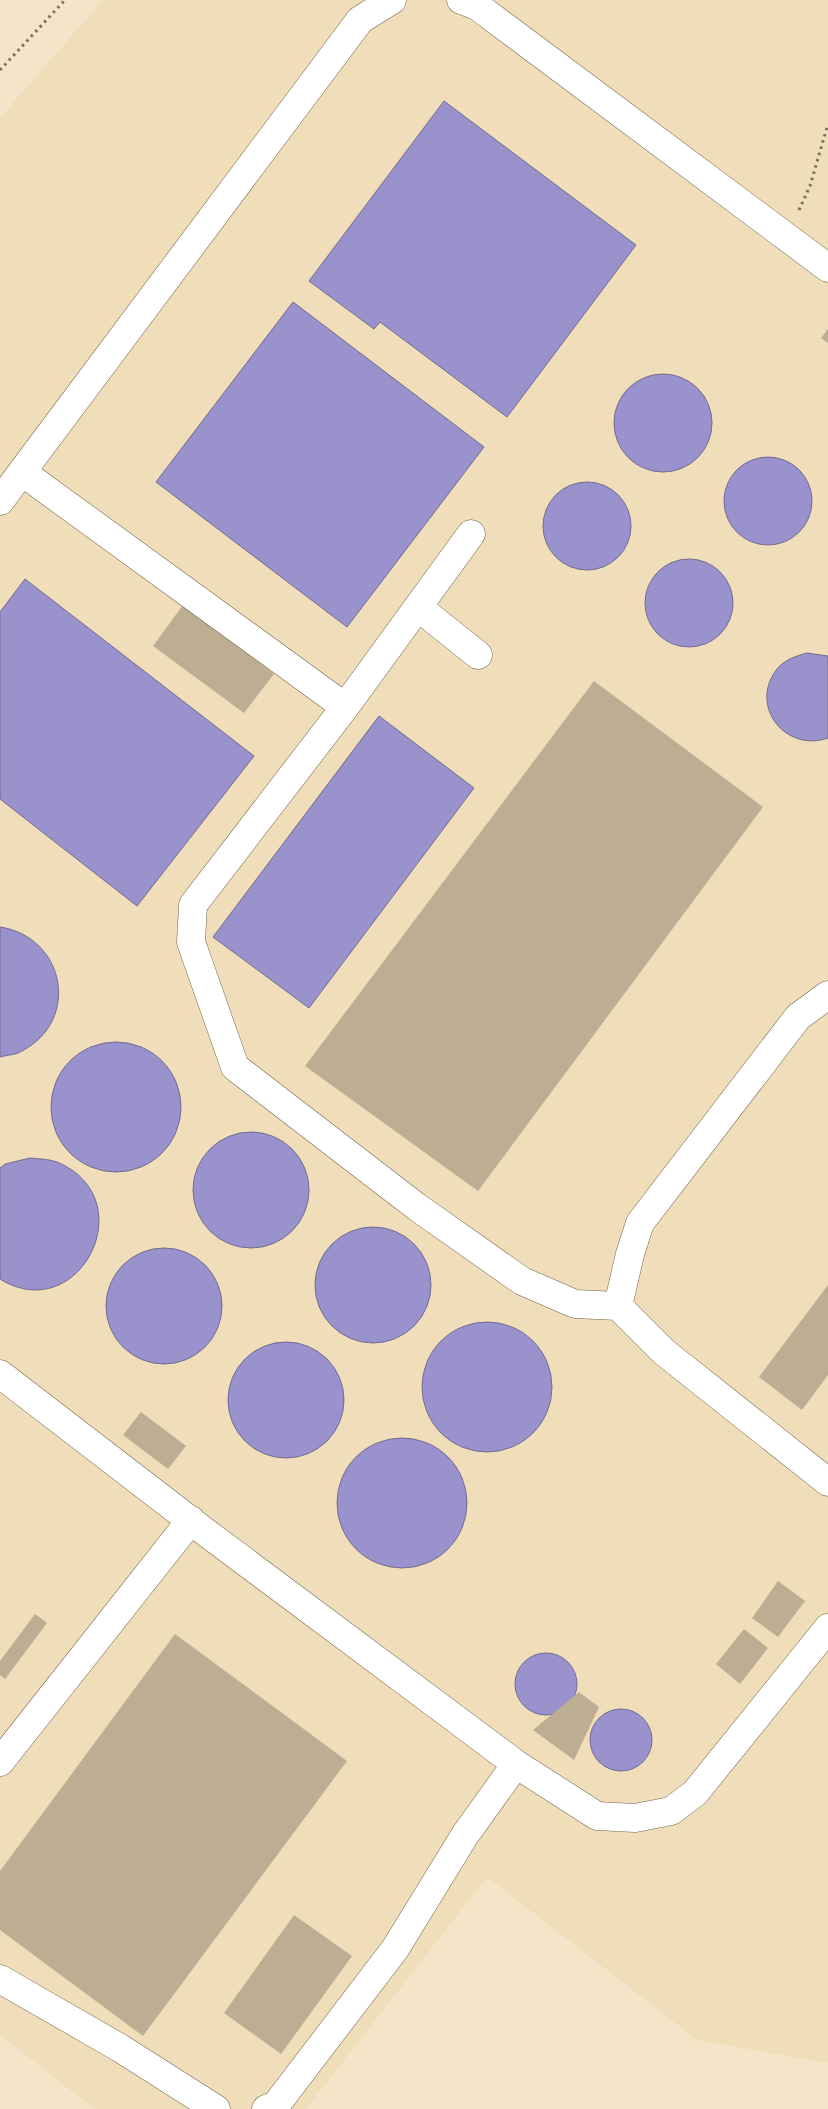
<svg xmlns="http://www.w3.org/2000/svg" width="828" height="2109" viewBox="0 0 828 2109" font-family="Raleway,sans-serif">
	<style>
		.built { fill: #f0ddb9 }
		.water { fill: #9a92cc; stroke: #726a90 }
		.building { fill: #bdad92 }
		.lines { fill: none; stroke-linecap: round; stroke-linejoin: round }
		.minor-casing { stroke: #72644a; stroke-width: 29 }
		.path { stroke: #7b705f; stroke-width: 3; stroke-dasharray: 2.5 4; stroke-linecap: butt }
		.minor { stroke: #fff; stroke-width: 28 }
	</style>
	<rect width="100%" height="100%" fill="#f4e4c8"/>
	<path class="built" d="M103 0H828V2063L697 2040 487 1877 306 2109H95L0 2035V118Z"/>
	<path class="water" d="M444 101 636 245 507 417 380 322 374 329 309 281Z
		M293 302 484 447 347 627 156 482Z
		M614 423a49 49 0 1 1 98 0a49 49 0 1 1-98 0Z
		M724 501a44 44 0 1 1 88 0a44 44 0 1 1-88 0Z
		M543 526a44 44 0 1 1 88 0a44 44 0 1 1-88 0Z
		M645 603a44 44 0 1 1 88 0a44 44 0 1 1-88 0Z
		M25 579 254 756 137 906 0 799V612Z
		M807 653 828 656V738C786 753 748 706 777 669 784 660 796 656 807 653Z
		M379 716 474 788 309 1008 213 937Z
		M0 927C65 937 81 1020 22 1051 16 1055 7 1055 0 1057Z
		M51 1107a65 65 0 1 1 130 0a65 65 0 1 1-130 0Z
		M193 1190a58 58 0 1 1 116 0a58 58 0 1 1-116 0Z
		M30 1158C39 1159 49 1159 57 1162 145 1199 79 1328 0 1279V1168L5 1164Z
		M315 1285a58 58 0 1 1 116 0a58 58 0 1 1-116 0Z
		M106 1306a58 58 0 1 1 116 0a58 58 0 1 1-116 0Z
		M422 1387a65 65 0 1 1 130 0a65 65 0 1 1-130 0Z
		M228 1400a58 58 0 1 1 116 0a58 58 0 1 1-116 0Z
		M337 1503a65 65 0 1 1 130 0a65 65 0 1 1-130 0Z
		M515 1684a31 31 0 1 1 62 0a31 31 0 1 1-62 0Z
		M590 1740a31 31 0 1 1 62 0a31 31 0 1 1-62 0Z"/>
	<path class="building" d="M828 329V343L821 338Z
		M183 605 274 674 244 713 153 646Z
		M594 681 763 807 478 1191 305 1066Z
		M828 1285V1375L802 1410 759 1377Z
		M141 1412 186 1446 168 1469 123 1435Z
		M778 1581 805 1601 778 1637 752 1618Z
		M35 1614 47 1623 5 1679 0 1675V1661Z
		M744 1629 768 1648 740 1684 716 1664Z
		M175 1634 347 1761 143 2036 0 1930V1871Z
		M579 1692 599 1707 574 1760 533 1730Z
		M294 1915 352 1956 281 2054 224 2013Z"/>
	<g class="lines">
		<g class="minor-casing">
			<path id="minor" d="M461 0 477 6 828 268
				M22 472 345 707
				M0 501 360 20 392 0
				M471 534 345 707 193 905 191 942 235 1067 417 1207 522 1281 575 1304 618 1306 664 1352 828 1482
				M418 607 478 655
				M618 1306 630 1254 640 1223 798 1017 828 995
				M0 1374 208 1534 516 1764 597 1816 635 1818 671 1811 695 1793 828 1628
				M0 1762 191 1520
				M0 1979 120 2048 216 2109
				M266 2109 276 2105 395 1949 465 1835 516 1764"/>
		</g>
		<path class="path" d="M0 70 65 0
			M799 210 810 186 828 124"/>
		<use href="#minor" class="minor"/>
	</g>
</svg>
